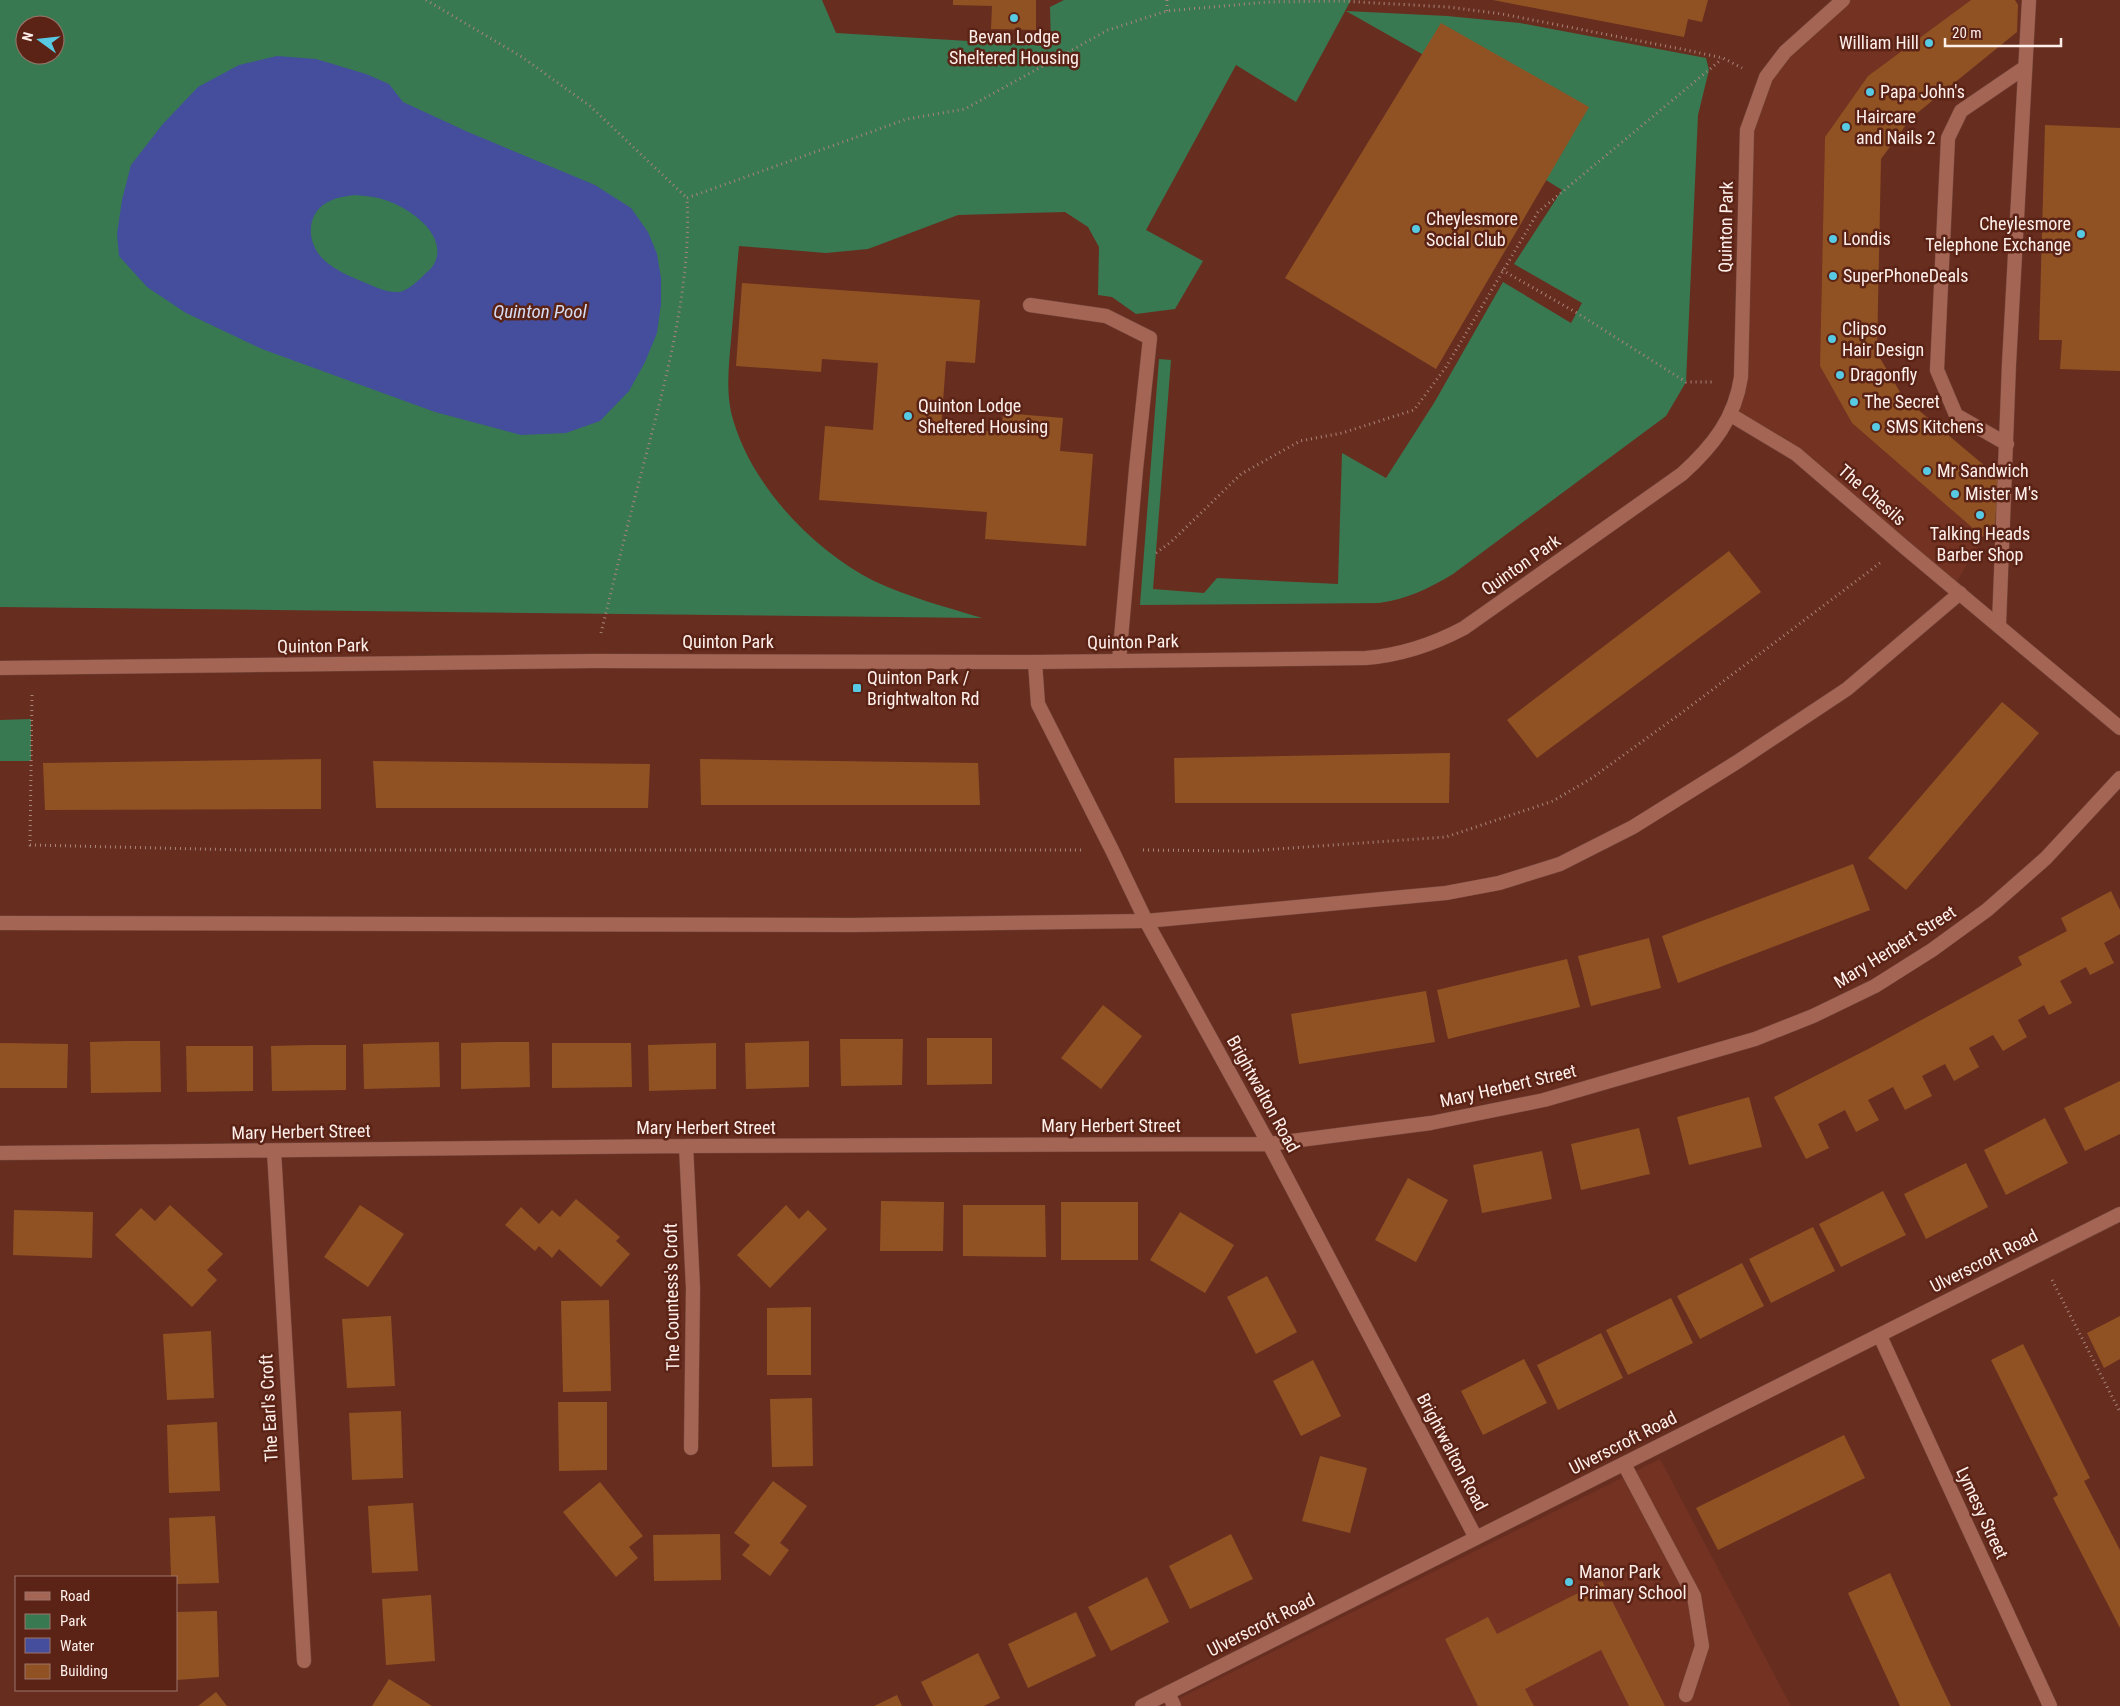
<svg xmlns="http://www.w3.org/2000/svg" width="2120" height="1706" viewBox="0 0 2120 1706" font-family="'Roboto Condensed',sans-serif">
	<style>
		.built { fill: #733222 }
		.green { fill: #387952; fill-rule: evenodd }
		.water { fill: #444e9d; fill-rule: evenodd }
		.building { fill: #905223 }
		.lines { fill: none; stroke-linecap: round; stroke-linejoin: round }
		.service-casing { stroke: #75483d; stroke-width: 15 }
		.minor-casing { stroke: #75483d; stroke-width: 15 }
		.tertiary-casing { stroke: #75483d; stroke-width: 15 }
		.path { stroke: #aa847a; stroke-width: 3; stroke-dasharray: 1 4; stroke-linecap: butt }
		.service { stroke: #a46555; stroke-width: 14 }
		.minor { stroke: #a46555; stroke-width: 14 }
		.tertiary { stroke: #a46555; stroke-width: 14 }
		.poi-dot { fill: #57c9e2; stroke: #5b2316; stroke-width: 2 }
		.labels { text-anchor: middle; stroke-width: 5; stroke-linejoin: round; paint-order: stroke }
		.poi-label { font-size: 18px; fill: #feefeb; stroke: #5b2316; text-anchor: start }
		.street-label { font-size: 18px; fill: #feefeb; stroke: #5b2316 }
		.water-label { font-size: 19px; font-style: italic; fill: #d6dcf3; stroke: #5b2316 }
	</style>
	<rect width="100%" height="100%" fill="#672e20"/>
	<path class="built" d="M1843 0H1971L1868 76 1825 137 1820 366 1852 423 1983 537 1953 588 1796 454 1731 415 1736 400 1747 130 1766 77Z
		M1660 1459 1791 1706H1164Z"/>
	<path class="green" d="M0 0H822L836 33 1051 46 1050 7 1064 0H1351L1296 102 1236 65 1146 230 1203 261 1175 309 1136 314 1112 297 1098 295 1099 247 1088 227 1065 212 958 215 868 249 826 253 739 246C736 277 734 309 731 340 729 364 726 388 731 412 748 482 811 549 874 581 908 597 946 607 982 618L0 607ZM25 25H55V55H25Z
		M1346 11 1447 16 1520 23 1706 58 1709 70 1698 115 1686 382 1666 416 1453 574C1428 589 1407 599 1379 603L1140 605 1159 359 1171 360 1153 589 1204 593 1217 578 1338 584 1342 453 1386 478 1434 403 1503 282 1571 323 1582 303 1514 264 1562 190 1546 180 1422 54Z
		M31 719V761H0V720Z"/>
	<path class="water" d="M277 56 316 59 366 74 389 84 403 102 468 132 595 185 631 208 648 232 657 254 661 278V304L657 333 645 362 629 391 600 421 566 433 521 435 435 412 262 349 186 313 147 287 119 256 117 234 122 200 131 165 162 125 198 87 239 65ZM355 195C366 196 378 197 388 201 411 209 449 236 434 264 432 268 427 272 424 275 418 281 407 291 399 292 388 293 375 287 366 283 351 277 334 270 323 259 305 241 306 210 332 200 339 197 348 196 355 195Z"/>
	<path class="building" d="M953 0H1036V30L991 29 992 6 953 5Z
		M1493 0H1708L1702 22 1688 19 1684 37Z
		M1971 0H2015L2018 5 2017 32 1911 118 1881 159 1877 353 1903 397 1998 477 1995 526 1983 537 1852 423 1820 366 1825 137 1868 76Z
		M1441 23 1589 107 1436 369 1285 278Z
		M2045 125 2120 128V371L2060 369 2062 340H2039Z
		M742 283 980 300 975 363 946 361 941 428 1002 432 1003 413 1063 418 1060 451 1093 454 1086 546 985 539 987 512 819 500 825 426 873 430 878 363 822 359 821 372 736 366Z
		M1729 551 1761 592 1537 758 1507 720Z
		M2002 702 2039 733 1906 890 1868 858Z
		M1450 753 1449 803H1175L1174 758Z
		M321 759V809L45 810 43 763Z
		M700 759 978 763 980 805H701Z
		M373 761 650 764 648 808H376Z
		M1853 864 1870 910 1678 983 1662 936Z
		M2111 891 2120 910V934L2104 943 2114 963 2090 975 2086 967 2060 981 2072 1003 2049 1015 2044 1005 2018 1020 2027 1037 2003 1051 1993 1035 1969 1048 1979 1067 1954 1081 1945 1064 1922 1076 1932 1096 1905 1110 1893 1087 1868 1100 1879 1120 1856 1132 1845 1110 1818 1124 1829 1148 1806 1159 1774 1097 1872 1047 2022 965 2018 957 2067 931 2061 918Z
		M1649 938 1661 988 1591 1006 1578 956Z
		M1567 959 1580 1007 1448 1039 1437 990Z
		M1426 991 1435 1042 1299 1064 1291 1014Z
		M1103 1005 1142 1036 1101 1089 1061 1058Z
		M927 1038H992V1084L927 1085Z
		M840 1039H903L902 1085 841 1086Z
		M127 1041H160L161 1092 91 1093 90 1042Z
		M809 1041V1087L746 1089 745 1043Z
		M439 1042 440 1087 364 1089 363 1044Z
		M497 1042H529L530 1087 461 1089V1043Z
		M0 1043 68 1044 67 1088H0Z
		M552 1043H631L632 1087 552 1088Z
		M716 1043V1089L649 1091 648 1045Z
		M311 1045H346V1090L272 1091 271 1046Z
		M186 1046H253V1091L187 1092Z
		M2120 1081V1134L2085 1151 2064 1108Z
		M1749 1097 1762 1147 1689 1165 1677 1117Z
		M2045 1118 2068 1163 2006 1195 1984 1150Z
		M1639 1128 1650 1174 1581 1190 1571 1144Z
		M1542 1151 1552 1199 1482 1213 1473 1165Z
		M1966 1163 1988 1207 1926 1239 1904 1194Z
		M1408 1178 1448 1200 1416 1262 1375 1240Z
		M1883 1191 1906 1235 1841 1267 1819 1224Z
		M576 1199 620 1237 616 1241 630 1254 601 1287 559 1249 552 1258 539 1246 535 1251 505 1225 521 1207 539 1224 552 1210 560 1217Z
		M881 1201 944 1202 943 1251H880Z
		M1061 1202H1138V1260H1061Z
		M170 1205 223 1254 207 1270 217 1280 192 1307 115 1235 141 1208 155 1221Z
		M360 1205 404 1234 368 1287 324 1257Z
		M786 1205 799 1219 808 1210 827 1229 770 1288 737 1255Z
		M963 1205H1045L1046 1257 963 1256Z
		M14 1210 93 1212 92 1258 13 1255Z
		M1180 1212 1234 1245 1205 1293 1150 1260Z
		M1813 1227 1835 1271 1771 1303 1749 1259Z
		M1742 1263 1764 1306 1700 1339 1677 1296Z
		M1267 1276 1297 1332 1256 1354 1227 1297Z
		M1671 1298 1693 1343 1628 1375 1606 1330Z
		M609 1300 611 1391 563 1392 561 1301Z
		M811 1307V1375H767V1308Z
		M391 1316 395 1386 347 1388 342 1319Z
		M2120 1316V1359L2104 1368 2087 1333Z
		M211 1331 214 1398 167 1400 163 1334Z
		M1601 1333 1623 1378 1558 1410 1537 1365Z
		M2023 1344 2090 1478 2084 1481 2120 1550V1628L2053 1498 2058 1495 1991 1360Z
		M1524 1359 1547 1403 1483 1435 1461 1391Z
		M1313 1360 1341 1416 1301 1436 1273 1381Z
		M812 1398 813 1466 772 1467 770 1399Z
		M558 1402H607V1470L559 1471Z
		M401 1411 403 1478 352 1480 349 1413Z
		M217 1422 220 1491 169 1493 167 1425Z
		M1844 1435 1865 1478 1718 1550 1696 1508Z
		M1320 1456 1367 1468 1350 1533 1302 1521Z
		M773 1481 807 1506 780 1543 789 1550 770 1576 742 1555 750 1545 734 1533Z
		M600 1482 643 1536 629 1547 638 1558 616 1577 563 1512Z
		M413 1503 418 1571 372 1573 368 1506Z
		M215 1516 219 1583 176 1584V1577H171L169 1518Z
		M720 1534 721 1580 654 1581 653 1535Z
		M1231 1534 1253 1579 1190 1609 1169 1566Z
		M1890 1573 1930 1662 1951 1706H1900L1848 1593Z
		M1147 1577 1169 1622 1111 1651 1088 1607Z
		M1602 1581 1665 1706H1629L1601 1650 1525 1689 1534 1706H1478L1445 1639 1488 1617 1497 1634Z
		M431 1595 435 1661 386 1665 382 1599Z
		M217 1611 219 1677 176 1680V1612Z
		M1076 1612 1096 1656 1028 1688 1008 1644Z
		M978 1653 1000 1698 984 1706H933L921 1682Z
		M389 1679 432 1706H372Z
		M216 1692 227 1706H198Z
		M897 1695 902 1706H874Z"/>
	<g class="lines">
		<g class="service-casing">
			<path id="service" d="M1030 305 1106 316 1150 338 1136 469 1119 661
				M2007 444 1956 415 1937 370 1948 138 1961 111 2024 68
				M1999 625 2009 364 2029 0
				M0 923 853 925 1146 921 1446 893 1499 883 1560 864 1633 827 1737 762 1847 689 1960 593
				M1624 1464 1694 1596 1702 1646 1686 1695
				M1168 1693 1174 1706"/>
		</g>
		<g class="minor-casing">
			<path id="minor" d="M1035 662 1038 704 1112 850 1146 921 1269 1144 1476 1538
				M686 1146 693 1288 691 1448
				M274 1151 304 1661
				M0 1153 686 1146 1269 1144 1431 1123 1544 1100 1755 1039 1813 1016 1875 986 1932 950 1987 910 2046 858 2120 778
				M1880 1336 2050 1706
				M1142 1706 2120 1214"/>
		</g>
		<g class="tertiary-casing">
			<path id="tertiary" d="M1731 415 1796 454 1903 546 2120 728
				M0 668 594 661 1035 662 1366 658C1402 655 1432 645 1464 628L1682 474C1713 446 1735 418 1741 377L1747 130 1766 77 1785 52 1843 0"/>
		</g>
		<path class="path" d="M426 0 522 57 590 106 687 198
			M1167 11V0
			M1502 270 1577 313 1686 382H1712
			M1156 553 1171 542 1241 474 1300 441 1342 433 1414 410 1446 367 1538 212 1722 59
			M601 633C614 580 627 527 641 474 664 387 692 288 687 198L907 119 965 109 1108 30 1167 11 1268 2 1340 1 1448 7 1502 14 1686 50 1723 58 1742 68
			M32 695 30 845 243 850H1082
			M1143 850 1249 851 1446 837 1553 801 1592 778 1684 711 1880 563
			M2052 1280 2120 1412"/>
		<use href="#service" class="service"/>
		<use href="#minor" class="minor"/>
		<use href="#tertiary" class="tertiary"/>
	</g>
	<g class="poi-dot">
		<circle cx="1014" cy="18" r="5"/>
		<circle cx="1929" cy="43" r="5"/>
		<circle cx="1870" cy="92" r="5"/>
		<circle cx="1846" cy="127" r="5"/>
		<circle cx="1416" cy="229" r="5"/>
		<circle cx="2081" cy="234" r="5"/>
		<circle cx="1833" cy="239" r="5"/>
		<circle cx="1833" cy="276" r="5"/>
		<circle cx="1832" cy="339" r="5"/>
		<circle cx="1840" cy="375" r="5"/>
		<circle cx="1854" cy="402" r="5"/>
		<circle cx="908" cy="416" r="5"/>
		<circle cx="1876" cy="427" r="5"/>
		<circle cx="1927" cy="471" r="5"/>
		<circle cx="1955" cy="494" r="5"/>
		<circle cx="1980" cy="515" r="5"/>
		<rect x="852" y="683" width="10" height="10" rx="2.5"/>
		<circle cx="1569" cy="1582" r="5"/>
	</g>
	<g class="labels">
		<g class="poi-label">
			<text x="1014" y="43" text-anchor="middle">Bevan Lodge<tspan x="1014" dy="21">Sheltered Housing</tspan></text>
			<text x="1919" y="49" text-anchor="end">William Hill</text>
			<text x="1880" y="98">Papa John's</text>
			<text x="1856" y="123">Haircare<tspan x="1856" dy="21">and Nails 2</tspan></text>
			<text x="1426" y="225">Cheylesmore<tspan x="1426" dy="21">Social Club</tspan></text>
			<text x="2071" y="230" text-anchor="end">Cheylesmore<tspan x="2071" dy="21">Telephone Exchange</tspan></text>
			<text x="1843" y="245">Londis</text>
			<text x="1843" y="282">SuperPhoneDeals</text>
			<text x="1842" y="335">Clipso<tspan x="1842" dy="21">Hair Design</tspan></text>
			<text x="1850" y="381">Dragonfly</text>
			<text x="1864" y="408">The Secret</text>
			<text x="918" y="412">Quinton Lodge<tspan x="918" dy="21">Sheltered Housing</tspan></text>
			<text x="1886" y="433">SMS Kitchens</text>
			<text x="1937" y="477">Mr Sandwich</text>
			<text x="1965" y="500">Mister M's</text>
			<text x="1980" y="540" text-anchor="middle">Talking Heads<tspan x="1980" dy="21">Barber Shop</tspan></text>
			<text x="867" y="684">Quinton Park /<tspan x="867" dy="21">Brightwalton Rd</tspan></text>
			<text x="1579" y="1578">Manor Park<tspan x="1579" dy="21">Primary School</tspan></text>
		</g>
		<g class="street-label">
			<text transform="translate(1726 227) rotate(-89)" y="6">Quinton Park</text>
			<text transform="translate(1872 495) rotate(41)" y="6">The Chesils</text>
			<text transform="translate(1521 565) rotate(-35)" y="6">Quinton Park</text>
			<text x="728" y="648">Quinton Park</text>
			<text transform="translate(1133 642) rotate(-1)" y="6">Quinton Park</text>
			<text transform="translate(323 646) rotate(-1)" y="6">Quinton Park</text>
			<text transform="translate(1895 947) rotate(-32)" y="6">Mary Herbert Street</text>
			<text transform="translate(1508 1086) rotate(-13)" y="6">Mary Herbert Street</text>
			<text transform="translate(1263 1094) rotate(61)" y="6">Brightwalton Road</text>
			<text x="1111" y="1132">Mary Herbert Street</text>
			<text x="706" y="1134">Mary Herbert Street</text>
			<text transform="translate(301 1132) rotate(-1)" y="6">Mary Herbert Street</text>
			<text transform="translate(1984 1261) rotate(-27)" y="6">Ulverscroft Road</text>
			<text transform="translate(672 1297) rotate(-91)" y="6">The Countess's Croft</text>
			<text transform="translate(269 1408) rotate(-93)" y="6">The Earl's Croft</text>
			<text transform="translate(1623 1443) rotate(-27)" y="6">Ulverscroft Road</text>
			<text transform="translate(1452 1452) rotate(62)" y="6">Brightwalton Road</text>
			<text transform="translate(1982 1513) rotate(65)" y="6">Lymesy Street</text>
			<text transform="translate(1261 1625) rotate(-27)" y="6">Ulverscroft Road</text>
		</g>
		<g class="water-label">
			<text x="540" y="318">Quinton Pool</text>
		</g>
	</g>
	<rect x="15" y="1576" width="162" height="115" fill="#5b2316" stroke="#9c756b"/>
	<rect x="25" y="1592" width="25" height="8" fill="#a46555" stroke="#9c756b"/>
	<text x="60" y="1601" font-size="15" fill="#feefeb">Road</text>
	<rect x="25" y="1614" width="25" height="15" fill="#387952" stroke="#9c756b"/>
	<text x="60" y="1626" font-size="15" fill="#feefeb">Park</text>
	<rect x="25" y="1638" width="25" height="15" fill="#444e9d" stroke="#9c756b"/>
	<text x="60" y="1651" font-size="15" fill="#feefeb">Water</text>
	<rect x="25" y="1664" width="25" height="15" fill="#905223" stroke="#9c756b"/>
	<text x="60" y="1676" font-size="15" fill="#feefeb">Building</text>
	<g transform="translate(40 40) rotate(285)"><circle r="24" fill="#5b2316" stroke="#9c756b"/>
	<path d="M0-4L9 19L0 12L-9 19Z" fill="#57c9e2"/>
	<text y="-8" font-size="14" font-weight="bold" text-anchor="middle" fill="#feefeb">N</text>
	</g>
	<path d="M1945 38v8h116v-8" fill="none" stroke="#feefeb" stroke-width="2.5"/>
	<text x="1952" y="38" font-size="15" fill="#feefeb" stroke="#5b2316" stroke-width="4" paint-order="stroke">20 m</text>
</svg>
